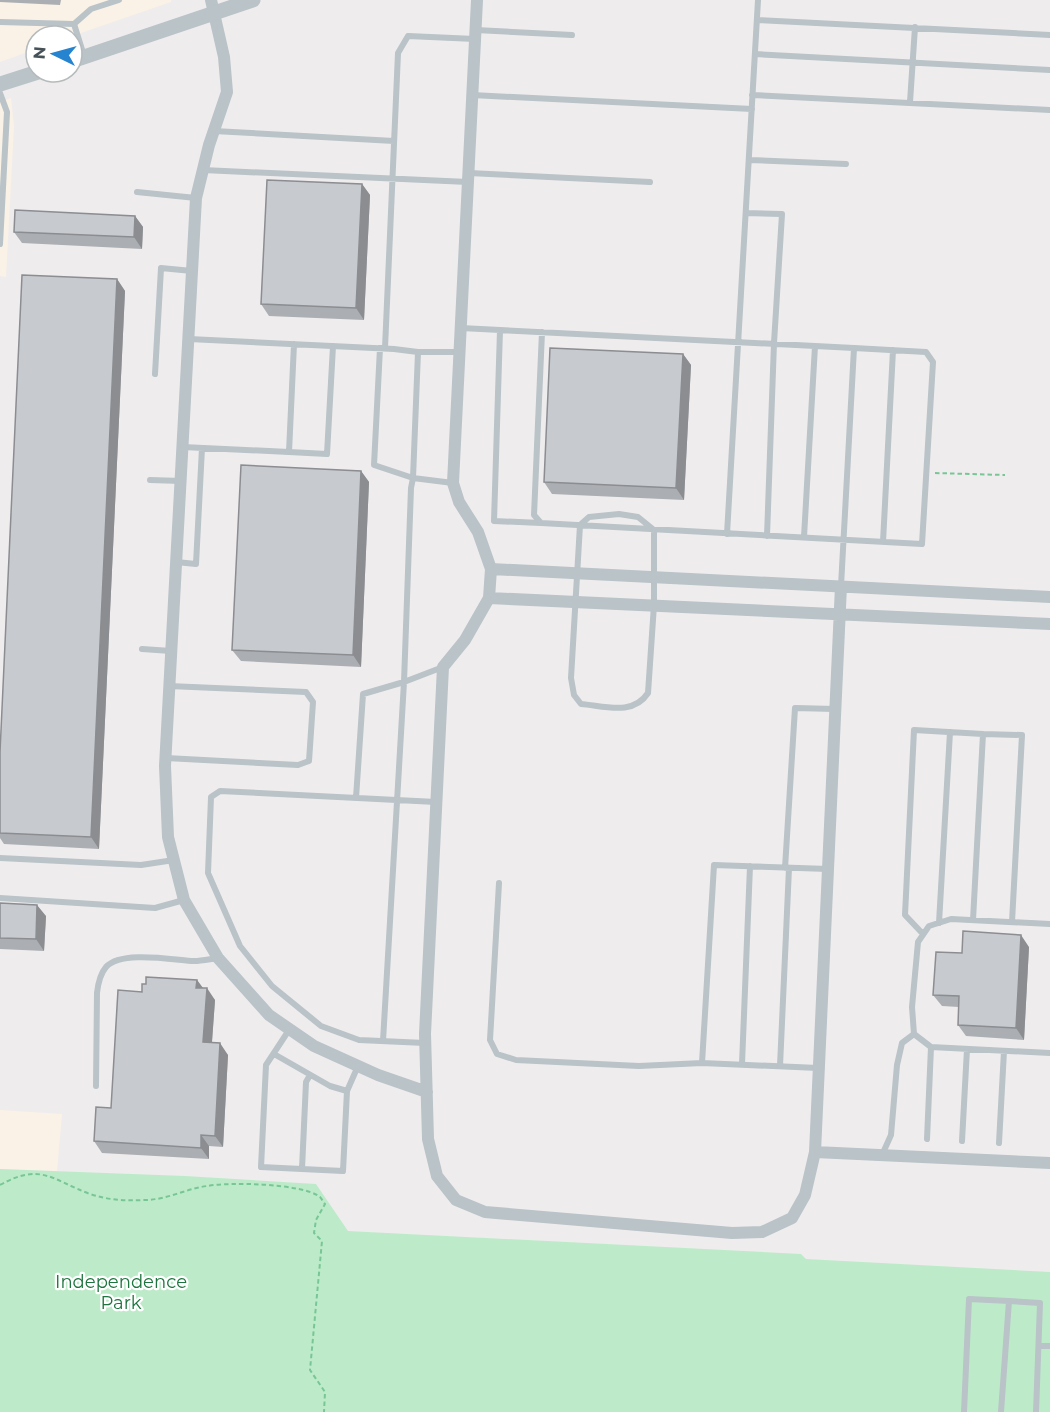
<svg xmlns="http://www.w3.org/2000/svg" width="1050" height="1412" viewBox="0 0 1050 1412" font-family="Montserrat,sans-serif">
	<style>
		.commercial { fill: #faf2e6 }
		.green { fill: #bdebc9 }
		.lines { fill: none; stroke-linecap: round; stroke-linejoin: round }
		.path { stroke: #78c696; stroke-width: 2; stroke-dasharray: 4.5 3; stroke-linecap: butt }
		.service { stroke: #b9c3c8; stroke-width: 6 }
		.minor { stroke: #b9c3c8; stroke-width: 12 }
		.tertiary { stroke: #b9c3c8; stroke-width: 15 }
		.wall { fill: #abaeb2 }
		.shaded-wall { fill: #8b8d91 }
		.building { fill: #c7cacf; stroke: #8b8d91; stroke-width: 1.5 }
		.labels { text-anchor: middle; stroke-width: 4.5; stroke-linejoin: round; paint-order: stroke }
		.park-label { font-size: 18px; fill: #1d743e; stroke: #fff }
	</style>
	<rect width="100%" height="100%" fill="#efeced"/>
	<path class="commercial" d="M0 0H171V2L72 36H36V49L0 62Z
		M11 98 14 126 6 277 0 276V102Z
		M0 1110 62 1114 57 1171 0 1169Z"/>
	<path class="green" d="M0 1169 185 1176 316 1184 348 1231 801 1254 806 1259 1050 1272V1412H0Z"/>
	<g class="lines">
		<path class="path" d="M935 473 1005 475
			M0 1185C41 1162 52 1180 90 1194 108 1200 125 1201 144 1200 167 1200 185 1189 207 1186 229 1182 302 1183 320 1197 322 1199 323 1202 325 1204L316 1220 314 1233 322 1241 310 1370 325 1392 324 1412"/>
		<path class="service" d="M757 20 1050 35
			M0 22 74 24 91 9 119 0
			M74 24 84 56
			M476 30 572 35
			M755 54 1050 70
			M0 93 7 112 0 244
			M472 95 752 109
			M752 95 1050 110
			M910 102 915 27
			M214 131 394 141
			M749 160 846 164
			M203 170 468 182
			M469 173 650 182
			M137 192 196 198
			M746 213 782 214 774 343 767 536
			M461 328 854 348 841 586
			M500 330 494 521 541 523
			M542 332 534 515 541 523 922 544 933 362 926 352 854 348
			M189 339 394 349 418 352 413 478 374 465 380 348
			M385 348 398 53 408 36 475 39
			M418 352H459
			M155 374 161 268 192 271
			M183 447 289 452 294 344
			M289 452 327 454 333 346
			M150 480 181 481
			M619 514 638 517 654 530V605L648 693C633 716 605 706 581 704L574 695 571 678 580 525 589 517Z
			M727 534 758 0
			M804 537 815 346
			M883 542 893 350
			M176 562 196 564 202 448
			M142 649 171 651
			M443 667 404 682 411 488 413 478 453 483
			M166 758 298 765 309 761 313 702 306 692 169 686
			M356 798 363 694 404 682 383 1041
			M0 858 141 865 174 860
			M785 868 795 708 835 709
			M499 883 490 1040 497 1054 516 1060 639 1066 702 1063
			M0 898 155 908 184 900
			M973 920 983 734 1022 735 1012 922
			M939 923 950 732
			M1050 924 951 919 929 926 918 942 912 1007 914 1034 931 1047 1050 1053
			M923 934 905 915 914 730 983 734
			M289 1030 266 1065 261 1167 343 1171 347 1091 358 1066
			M425 1043 359 1040 321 1026 272 986 240 946 208 873 211 797 220 791 436 802
			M274 1054 330 1086 347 1091
			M742 1064 750 866
			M780 1066 789 868
			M818 1068 702 1063 714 865 828 869
			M96 1086 97 993C98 984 100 974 106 967 121 950 174 960 194 961 202 961 210 959 218 958
			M927 1139 931 1047
			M962 1141 967 1049
			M999 1143 1004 1051
			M882 1155 891 1135 897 1065 902 1043 914 1034
			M302 1169 306 1082 310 1075
			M1009 1301 1040 1303 1036 1412
			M1039 1346H1050
			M964 1412 969 1299 1009 1301 1001 1412"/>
		<path class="minor" d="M211 0 224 57 227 92 209 145 196 198 165 766 168 837 184 900 218 958 269 1015 314 1046 378 1075 427 1092
			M477 0 453 483 459 502 478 532 491 569 489 598 465 640 443 667 425 1034 428 1139 437 1176 456 1200 485 1212 732 1233 762 1232 792 1218 805 1195 815 1152 841 586
			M491 569 1050 597
			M489 598 1050 624
			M815 1152 1050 1163"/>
		<path class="tertiary" d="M72 61 253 0
			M0 84 38 72"/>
	</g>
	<path class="wall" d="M0 0H61L60 5 0 2Z
		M362 184 370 195 364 320 269 316 261 304Z
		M135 216 143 227 142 249 22 243 14 232Z
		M117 279 125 291 99 849 4 844 0 838V752Z
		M683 354 691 365 684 500 552 494 544 482Z
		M361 471 369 482 361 667 241 661 232 650Z
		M0 903 46 916 44 951 0 949Z
		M1029 947 1024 1040 966 1036 958 1025 959 1007 942 1006 933 995 962 953Z
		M197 980 203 988 215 1000 212 1043 228 1055 223 1147 209 1146V1159L102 1153 94 1141 111 1108 142 992Z"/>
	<path class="shaded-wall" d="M362 184 370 195 364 320 356 308Z
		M135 216 143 227 142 249 134 237Z
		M117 279 125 291 99 849 91 837Z
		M683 354 691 365 684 500 676 488Z
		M361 471 369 482 361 667 353 655Z
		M37 905 46 916 44 951 36 939Z
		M1021 935 1029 947 1024 1040 1016 1028Z
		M197 980 205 991 196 988Z
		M207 988 215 1000 211 1054 203 1042Z
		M220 1043 228 1055 223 1147 215 1136Z
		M201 1135 209 1146V1159L201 1148Z"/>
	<path class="building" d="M267 180 362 184 356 308 261 304Z
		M15 210 135 216 134 237 14 232Z
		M22 275 117 279 91 837 0 833V752Z
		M550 348 683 354 676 488 544 482Z
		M241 465 361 471 353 655 232 650Z
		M0 903 37 905 36 939 0 938Z
		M963 931 1021 935 1016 1028 958 1025 959 996 933 995 936 952 962 953Z
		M146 977 197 980 196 988H207L203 1042 220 1043 215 1136 201 1135V1148L94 1141 96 1107 111 1108 118 990 142 992V984H146Z"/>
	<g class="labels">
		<g class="park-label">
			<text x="121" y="1288">Independence<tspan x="121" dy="21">Park</tspan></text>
		</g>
	</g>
	<g transform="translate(54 54) rotate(275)"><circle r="28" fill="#ffffff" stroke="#b5babc" stroke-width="1.5"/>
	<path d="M0-4.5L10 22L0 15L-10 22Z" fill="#2583d0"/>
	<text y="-9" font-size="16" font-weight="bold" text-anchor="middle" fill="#465258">N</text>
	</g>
</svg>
